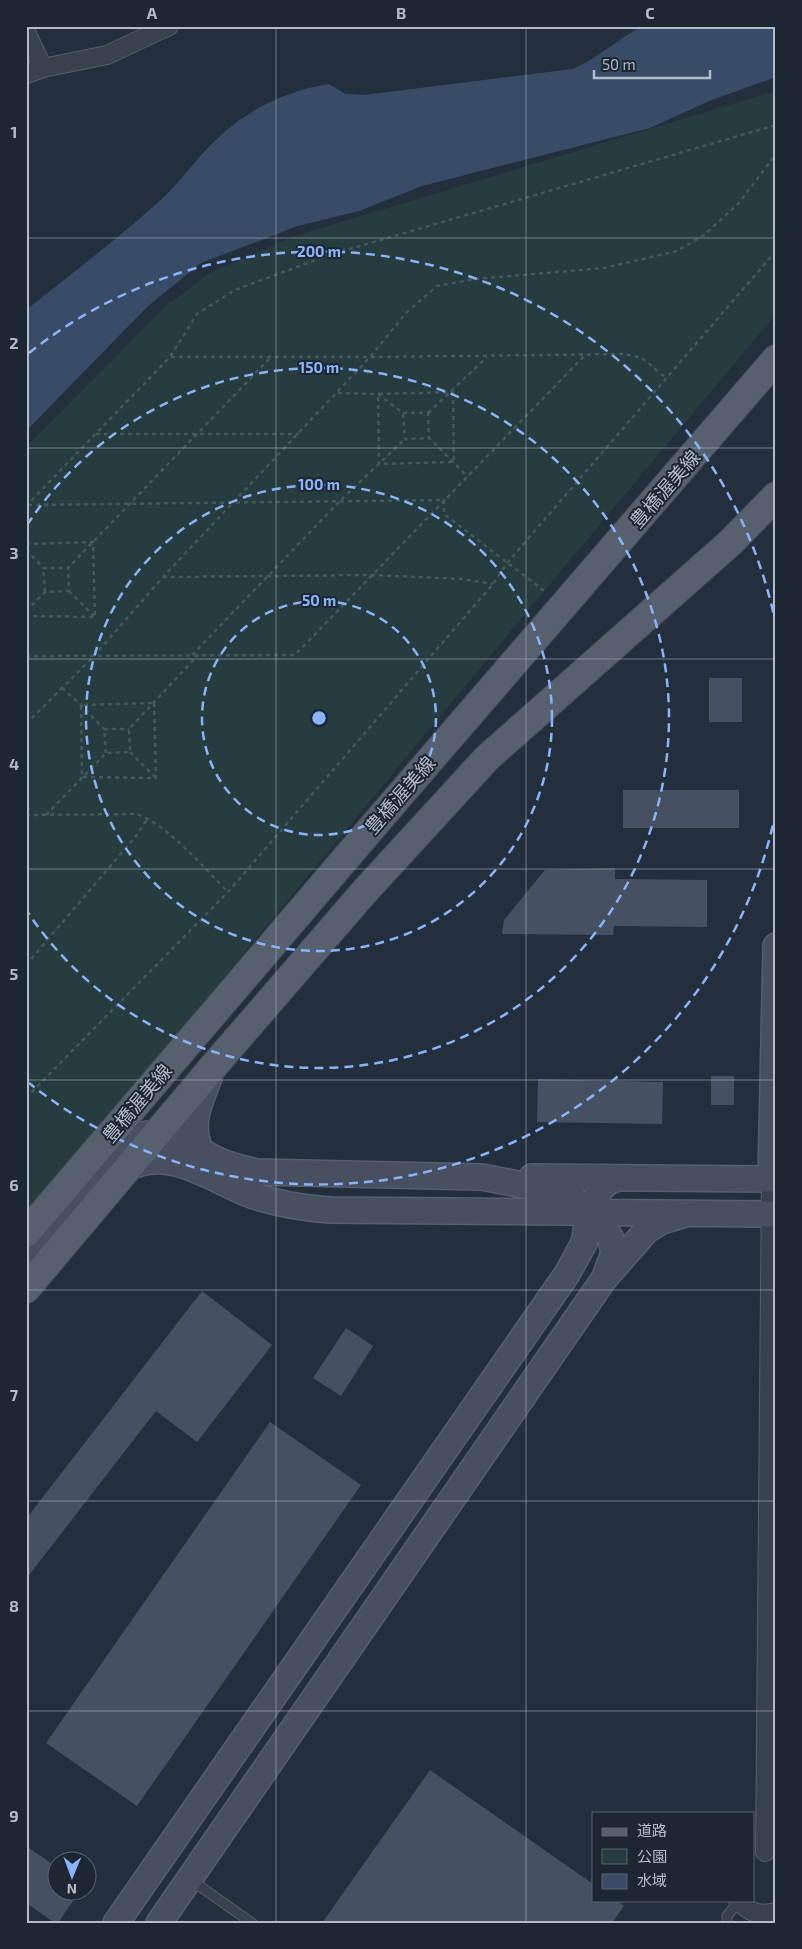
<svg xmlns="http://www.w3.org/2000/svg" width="802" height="1949" viewBox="0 0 802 1949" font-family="'Exo 2','Noto Sans JP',sans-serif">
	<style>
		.green { fill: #263c3f }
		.water { fill: #394c67 }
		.building { fill: #455162 }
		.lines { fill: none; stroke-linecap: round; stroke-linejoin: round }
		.lane-casing { stroke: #565f6c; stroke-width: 11 }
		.street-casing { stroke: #565f6c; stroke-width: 20 }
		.secondary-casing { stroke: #565f6c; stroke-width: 28 }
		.primary-casing { stroke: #414a57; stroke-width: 30 }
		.path { stroke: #44595c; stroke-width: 2.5; stroke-dasharray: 4 4; stroke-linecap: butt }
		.lane { stroke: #38414e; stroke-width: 9 }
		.street { stroke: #38414e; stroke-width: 18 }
		.secondary { stroke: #465061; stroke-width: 25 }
		.primary { stroke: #56606e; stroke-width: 28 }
		.grid { fill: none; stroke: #b4bcc9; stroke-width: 1; stroke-opacity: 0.55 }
		.ring { fill: none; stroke: #8ab4f8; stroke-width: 2.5; stroke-dasharray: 9 6 }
		.labels { text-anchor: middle; stroke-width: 4; stroke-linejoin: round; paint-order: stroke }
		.street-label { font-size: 19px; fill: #b4bcc9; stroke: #1d2633 }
		.centre { fill: #8ab4f8; stroke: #1d2633; stroke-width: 2.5 }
		.ring-label { font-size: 15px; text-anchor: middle; font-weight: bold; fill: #8ab4f8; stroke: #1d2633; stroke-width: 4; stroke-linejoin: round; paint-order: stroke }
		.neatline { fill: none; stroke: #b4bcc9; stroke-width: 2 }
		.grid-label { font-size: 16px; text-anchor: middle; font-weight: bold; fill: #b4bcc9 }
	</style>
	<rect width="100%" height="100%" fill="#242f3e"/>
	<path class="green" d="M776 91V314L524 615 124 1098 26 1210V447L166 306 208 274 295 236Z"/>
	<path class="water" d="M642 26H776V77L709 101 650 128 422 186 359 211 298 226 201 263 148 306 26 431V310C69 276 112 243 153 207 177 187 195 159 218 138 248 109 289 90 329 84L345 94 364 95 573 69C598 58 618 39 642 26Z"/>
	<path class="building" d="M709 678H742V722H709Z
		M623 790H739V828H623Z
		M615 868V879L707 880V927L614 926 613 935 502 934 504 920 545 870Z
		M711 1076H734V1105H711Z
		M538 1079 663 1082 662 1124 537 1122Z
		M202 1291 272 1345 197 1442 156 1411 26 1579V1519Z
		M346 1328 373 1346 341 1396 313 1378Z
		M270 1422 361 1485 137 1806 46 1743Z
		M430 1770 593 1884V1900H616L624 1906 612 1923H322Z
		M26 1846 58 1868V1892H79L58 1923H55L26 1903Z"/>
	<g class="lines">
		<g class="lane-casing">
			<path id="lane" d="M191 1880 252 1923
				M727 1923V1916L739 1901"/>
		</g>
		<g class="street-casing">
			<path id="street" d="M26 32 43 68
				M26 74 43 68 107 55 169 26
				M765 1852 771 1178
				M738 1900C749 1913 760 1916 776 1912"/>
		</g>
		<g class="secondary-casing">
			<path id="secondary" d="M200 1150C188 1120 201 1101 211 1072
				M125 1170C168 1143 214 1182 254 1196 279 1204 303 1208 329 1210L776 1214
				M532 1177 776 1179
				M771 1178 776 946
				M26 1255 117 1149C154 1119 177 1138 213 1158 227 1165 242 1169 258 1172L482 1177 528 1186 569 1197 580 1204 601 1222 611 1239 614 1253 606 1274
				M116 1923 567 1274 584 1243 589 1213 601 1188 608 1182 618 1178
				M159 1923 604 1279 647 1230 662 1221 685 1214"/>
		</g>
		<g class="primary-casing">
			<path id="primary" d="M26 1233 381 817 776 359
				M26 1289 212 1068 365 891 487 758 731 542 776 496"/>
		</g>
		<path class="path" d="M171 357H370L625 354 642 358 666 378
			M453 392 454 462 379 464 378 394Z
			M338 393 378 394 403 413 405 439 429 438 467 476
			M403 413H428L429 438
			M428 413 487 357
			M96 434H299
			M28 505 444 500V514L547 593
			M26 506 170 357 197 314 235 290 329 255 776 125
			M26 544 93 542 95 617 26 616
			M26 550 43 567
			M163 577 372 575 462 579 493 584
			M69 591 94 616
			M45 592 43 568H68
			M26 611 45 592 69 591 68 568 271 357
			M192 655 340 501 405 439
			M26 656 295 655 585 355
			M62 688 81 705 104 729
			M154 703 156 778 82 777 81 705Z
			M26 724 94 656 163 577 370 357 406 313 437 286 476 279 604 268 677 251 704 235 738 204 776 154
			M130 752 155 777
			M106 753 104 729H129
			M26 815 137 814C169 826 204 868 228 892
			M46 815 106 753 130 752 129 729 198 655
			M26 965 136 836 148 818
			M26 1098 228 892 493 584 507 563 776 251"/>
		<use href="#lane" class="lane"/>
		<use href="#street" class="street"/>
		<use href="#secondary" class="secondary"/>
		<use href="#primary" class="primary"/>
	</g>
	<path class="grid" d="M276 26V1923M526 26V1923M26 238H776M26 448H776M26 659H776M26 869H776M26 1080H776M26 1290H776M26 1501H776M26 1711H776"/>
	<g class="ring">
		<circle cx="319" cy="718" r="117"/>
		<circle cx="319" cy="718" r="233"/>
		<path d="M27 525A350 350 0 1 1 27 911"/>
		<path d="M776 811A466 466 0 0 1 29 1083M29 353A466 466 0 0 1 776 625"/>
	</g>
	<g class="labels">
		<g class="street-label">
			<text transform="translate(665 489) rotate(-49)" y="7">豊橋渥美線</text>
			<text transform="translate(400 795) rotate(-49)" y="7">豊橋渥美線</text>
			<text transform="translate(137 1103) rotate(-50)" y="7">豊橋渥美線</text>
		</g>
	</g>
	<circle cx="319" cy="718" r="8" class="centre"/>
	<g class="ring-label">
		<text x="319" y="257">200 m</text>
		<text x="319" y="373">150 m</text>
		<text x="319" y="490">100 m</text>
		<text x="319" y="606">50 m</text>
	</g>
	<rect width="802" height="1949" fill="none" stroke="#1d2633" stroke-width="55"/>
	<rect x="592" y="1812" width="162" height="90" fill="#1d2633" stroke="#59626f"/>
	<rect x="602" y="1828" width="25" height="8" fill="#56606e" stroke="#59626f"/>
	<text x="637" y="1836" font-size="15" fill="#b4bcc9">道路</text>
	<rect x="602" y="1849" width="25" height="15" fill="#263c3f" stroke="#59626f"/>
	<text x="637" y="1862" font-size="15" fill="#b4bcc9">公園</text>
	<rect x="602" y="1874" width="25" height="15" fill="#394c67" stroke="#59626f"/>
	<text x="637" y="1886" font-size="15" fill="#b4bcc9">水域</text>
	<g transform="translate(72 1876) rotate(181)"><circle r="24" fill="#1d2633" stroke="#59626f"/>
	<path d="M0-4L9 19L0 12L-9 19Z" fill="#8ab4f8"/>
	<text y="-8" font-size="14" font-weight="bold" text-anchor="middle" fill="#b4bcc9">N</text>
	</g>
	<path d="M594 70v8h116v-8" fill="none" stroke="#b4bcc9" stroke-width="2.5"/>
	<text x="602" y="70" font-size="15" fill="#b4bcc9" stroke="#1d2633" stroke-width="4" paint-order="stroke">50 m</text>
	<rect x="28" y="28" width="746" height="1894" class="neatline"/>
	<g class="grid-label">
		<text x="152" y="19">A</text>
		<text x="401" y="19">B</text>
		<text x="650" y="19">C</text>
		<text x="14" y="138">1</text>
		<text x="14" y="349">2</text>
		<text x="14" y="559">3</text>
		<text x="14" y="770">4</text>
		<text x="14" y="980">5</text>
		<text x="14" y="1191">6</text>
		<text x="14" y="1401">7</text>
		<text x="14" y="1612">8</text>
		<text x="14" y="1822">9</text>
	</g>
</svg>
